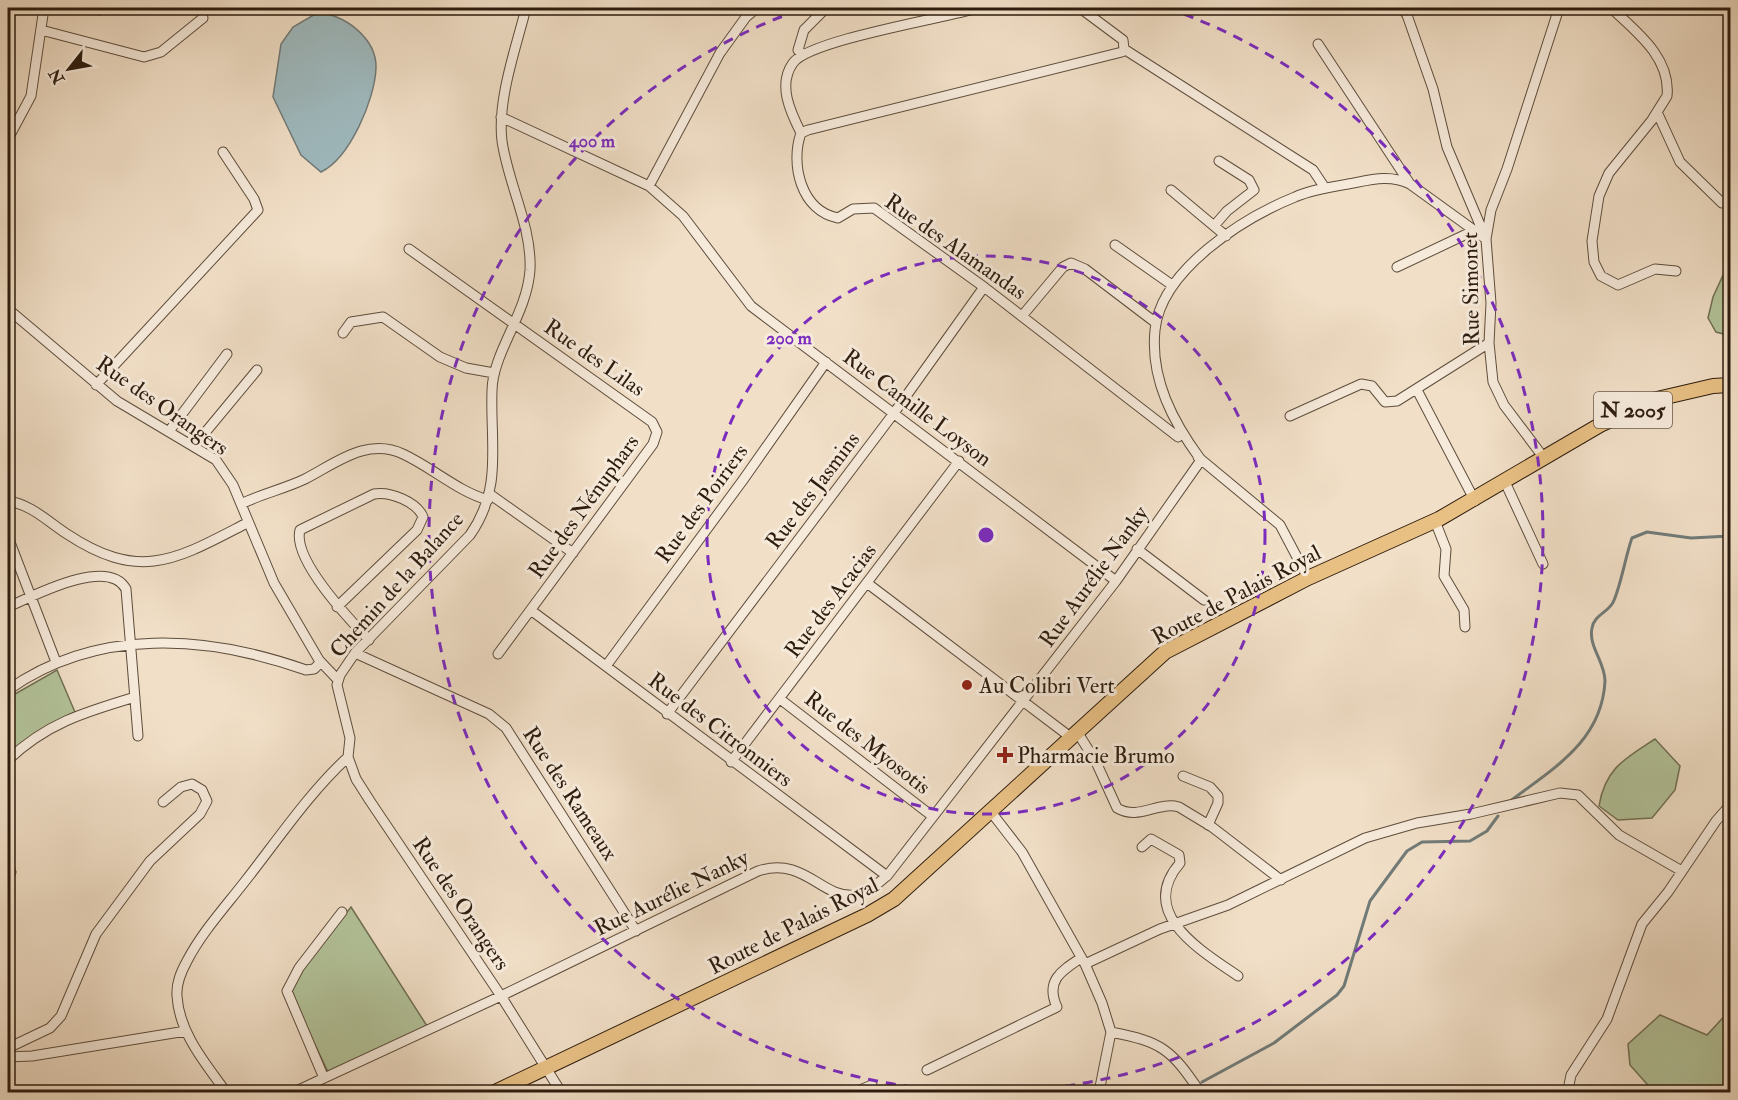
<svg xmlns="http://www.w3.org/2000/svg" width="1738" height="1100" viewBox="0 0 1738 1100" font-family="'IM FELL Double Pica',serif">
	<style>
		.green { fill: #b3c39a; stroke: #707054; stroke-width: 1.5 }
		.water { fill: #9fbabf; stroke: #717b78; stroke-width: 1.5 }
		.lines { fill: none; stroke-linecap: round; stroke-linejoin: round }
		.stream { stroke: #717b78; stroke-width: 3 }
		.street-casing { stroke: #5e4d3c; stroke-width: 11 }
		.primary-casing { stroke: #2d1c0e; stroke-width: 16 }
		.street { stroke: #f6eadb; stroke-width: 9 }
		.primary { stroke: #e8c084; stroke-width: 14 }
		.ring { fill: none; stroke: #7b2cbf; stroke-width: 3; stroke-dasharray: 10 8 }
		.poi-dot { fill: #8f2418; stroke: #f6eadb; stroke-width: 2 }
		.labels { text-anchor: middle; stroke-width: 6; stroke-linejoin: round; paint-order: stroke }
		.shield { fill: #f6eadb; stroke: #695a4c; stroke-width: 1.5 }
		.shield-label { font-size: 21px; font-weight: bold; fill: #2d1c0e }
		.street-label { font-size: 22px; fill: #2d1c0e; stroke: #f6eadb }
		.poi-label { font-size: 22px; fill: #2d1c0e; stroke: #f6eadb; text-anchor: start }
		.centre { fill: #7b2cbf; stroke: #f6eadb; stroke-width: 3 }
		.ring-label { font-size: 18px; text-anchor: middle; font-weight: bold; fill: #7b2cbf; stroke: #f6eadb; stroke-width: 6; stroke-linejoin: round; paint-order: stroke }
	</style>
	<rect width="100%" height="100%" fill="#f1dfc7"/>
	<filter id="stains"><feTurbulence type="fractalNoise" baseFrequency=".00333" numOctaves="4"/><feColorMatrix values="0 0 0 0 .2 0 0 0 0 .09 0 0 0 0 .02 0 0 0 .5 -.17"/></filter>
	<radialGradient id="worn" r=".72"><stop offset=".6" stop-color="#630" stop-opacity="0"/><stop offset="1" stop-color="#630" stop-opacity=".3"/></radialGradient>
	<path class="green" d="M1730 260V333L1727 335 1716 332 1708 318 1713 297Z
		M57 670 75 712C49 724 28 736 8 755V698Z
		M1655 739 1680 766 1675 790 1652 818 1618 820 1599 806C1605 768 1626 758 1655 739Z
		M351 907 427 1026 328 1072 291 995 297 976Z
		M1730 1010V1092H1654L1630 1065 1628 1044 1660 1015 1707 1035Z"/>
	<path class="water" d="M317 13C344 13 377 39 376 68 375 99 350 158 321 172L301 155 273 97 281 44 293 27Z"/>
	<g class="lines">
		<path class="stream" d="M1509 802C1552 769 1602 742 1605 681 1605 662 1588 646 1592 628 1594 616 1606 613 1612 604 1619 594 1626 554 1632 538L1647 532 1691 538 1730 536
			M1202 1082 1274 1043 1337 995 1344 986 1370 901 1407 851 1422 842 1470 841 1487 831 1498 816
			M1186 1092 1187 1091"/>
		<g class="street-casing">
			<path id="street" d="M91 8 99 10
				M1080 8 1123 40 1124 49 1122 52 808 130 801 133C790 164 801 211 838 218L853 209 874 208 984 287 1178 437
				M1402 8 1407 15 1433 89 1447 147 1486 239
				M1611 8C1637 32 1671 58 1667 96L1652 120 1609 173 1599 196 1592 241 1594 262 1601 276 1618 285 1655 269 1676 271
				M41 30 144 57 161 52 203 18
				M1318 44 1410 184
				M1124 49 1313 170 1325 188
				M802 54 798 50 804 30 826 8
				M1657 112 1680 162 1722 203
				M501 117 649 186 683 216 751 306 1116 581
				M801 133C791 113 777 85 793 63 809 40 945 18 978 8
				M8 139 31 96 44 8
				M649 186 720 53 746 17 757 8
				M1171 190 1226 236
				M1214 226 1227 211 1254 190 1249 180 1219 161
				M1115 245 1172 285
				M409 249 652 422 657 432 653 444 498 654
				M1397 267 1473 231
				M8 309 117 401 216 460 233 485 274 583 319 660 338 680
				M1022 316 1063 267 1071 263 1085 269 1156 323
				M343 333 351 322 383 317 440 357 466 368 494 373
				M96 385 258 210 254 199 223 152
				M1417 390 1475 501
				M1290 416 1361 384 1372 386 1385 402 1397 401 1489 343
				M170 430 227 354
				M194 446 257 370
				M1198 457 1280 525 1308 578
				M1544 458 1504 405 1493 382 1489 343 1491 303 1486 239 1491 210 1507 169 1559 8
				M1505 482 1543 564
				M491 495 573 553
				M8 501C32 505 47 521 67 534 141 583 177 559 247 523
				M241 504C261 494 284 489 305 479 336 463 367 437 403 454 433 468 457 491 488 500
				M1435 521 1446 549 1444 576 1464 610 1465 627
				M8 537 56 662
				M1137 549 1204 600
				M867 583 1069 736
				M8 607C33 596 108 556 126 589L138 736
				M337 607 417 530 423 517C417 502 390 491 374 494L300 530C292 559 349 619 369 640
				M532 611 887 876
				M355 653 489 714 506 728 636 931
				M606 666 743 480 826 362
				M8 690C97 627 207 635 306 670L314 669 321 662
				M780 699 932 816
				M667 714 894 413 984 287
				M1076 730 1096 762 1117 808C1139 821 1157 801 1179 807L1212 827 1281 880
				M348 757 356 779 370 801 501 996 561 1092
				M8 760C47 723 85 712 135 697
				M731 762 959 461
				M1183 776 1210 787 1218 796V803L1208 825
				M991 812 1022 852 1085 964 1102 1003 1111 1032 1099 1092
				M1142 847 1151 839 1179 855 1180 863C1137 913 1200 950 1238 976
				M8 870 11 872
				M1085 964 1160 929 1228 905 1365 838 1417 823 1471 814 1560 793 1578 795 1619 835 1680 870
				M1111 1032C1162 1042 1171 1049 1200 1092
				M8 1048 50 1028 61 1016 96 934 150 861 200 814 207 801 202 790 192 784 181 787 163 802
				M8 1057 32 1056 186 1031
				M927 1070 1057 1007C1045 981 1061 971 1081 958
				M324 1078 287 991 299 968 342 912
				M226 1092C206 1064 179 1033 177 996 176 983 181 972 187 961 202 932 226 906 246 880 279 838 309 793 348 757L350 738 337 685 340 675 355 653 470 535C503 488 490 444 492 390 493 352 527 314 530 270 532 226 508 184 502 141 497 100 516 48 526 8
				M294 1092 501 996 758 871C805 856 821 899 855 895 867 894 878 883 887 876L1116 581 1201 460C1173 422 1150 379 1155 330 1161 270 1243 218 1295 197 1311 190 1330 187 1348 184 1370 180 1389 174 1410 184L1486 239
				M855 1092 872 1085
				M1571 1092 1569 1085 1571 1075 1607 1019 1642 924 1668 892 1716 821 1730 805"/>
		</g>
		<g class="primary-casing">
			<path id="primary" d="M495 1092 867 915 894 899 1165 652 1308 578 1439 519 1600 425 1657 399 1713 386 1730 385"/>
		</g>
		<use href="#street" class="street"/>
		<use href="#primary" class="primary"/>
	</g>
	<g class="ring">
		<circle cx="986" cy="535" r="279"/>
		<path d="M1167 8A557 557 0 1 1 805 8"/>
	</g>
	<g class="poi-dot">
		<circle cx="967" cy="685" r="6"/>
		<path d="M1002 746h6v6h6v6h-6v6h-6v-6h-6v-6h6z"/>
	</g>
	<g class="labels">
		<rect class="shield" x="1594" y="392" width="78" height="36" rx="4.5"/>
		<g class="shield-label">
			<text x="1633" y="417">N 2005</text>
		</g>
		<g class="street-label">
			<text transform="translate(956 246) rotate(35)" y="8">Rue des Alamandas</text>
			<text transform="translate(1470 289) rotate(-91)" y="8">Rue Simonet</text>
			<text transform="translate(595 357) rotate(35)" y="8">Rue des Lilas</text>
			<text transform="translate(163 405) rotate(35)" y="8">Rue des Orangers</text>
			<text transform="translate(918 407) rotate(37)" y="8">Rue Camille Loyson</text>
			<text transform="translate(812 490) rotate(-53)" y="8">Rue des Jasmins</text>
			<text transform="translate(701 503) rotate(-54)" y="8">Rue des Poiriers</text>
			<text transform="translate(583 506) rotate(-54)" y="8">Rue des Nénuphars</text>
			<text transform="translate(1093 576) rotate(-54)" y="8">Rue Aurélie Nanky</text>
			<text transform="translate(396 584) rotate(-48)" y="8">Chemin de la Balance</text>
			<text transform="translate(1236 594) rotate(-28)" y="8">Route de Palais Royal</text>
			<text transform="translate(830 600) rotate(-53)" y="8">Rue des Acacias</text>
			<text transform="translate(721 729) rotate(37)" y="8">Rue des Citronniers</text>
			<text transform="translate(868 742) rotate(38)" y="8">Rue des Myosotis</text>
			<text transform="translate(571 793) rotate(57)" y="8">Rue des Rameaux</text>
			<text transform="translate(671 892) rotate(-26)" y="8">Rue Aurélie Nanky</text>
			<text transform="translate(462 903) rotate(56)" y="8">Rue des Orangers</text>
			<text transform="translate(793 925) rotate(-27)" y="8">Route de Palais Royal</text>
		</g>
		<g class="poi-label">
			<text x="979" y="693">Au Colibri Vert</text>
			<text x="1017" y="763">Pharmacie Brumo</text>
		</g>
	</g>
	<circle cx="986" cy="535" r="9" class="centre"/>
	<g class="ring-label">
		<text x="592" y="147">400 m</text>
		<text x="789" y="344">200 m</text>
	</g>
	<rect width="1738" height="1100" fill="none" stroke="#f1dfc7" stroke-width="30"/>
	<rect x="9" y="9" width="1720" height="1082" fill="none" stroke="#2d1c0e" stroke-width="3"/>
	<rect x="15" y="15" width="1708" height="1070" fill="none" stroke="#2d1c0e" stroke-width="1.5"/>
	<g transform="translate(69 69) rotate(239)" stroke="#f6eadb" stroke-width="4.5" paint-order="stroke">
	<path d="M0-4.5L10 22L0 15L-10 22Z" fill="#2d1c0e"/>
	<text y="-9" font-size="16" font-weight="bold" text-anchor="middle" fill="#2d1c0e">N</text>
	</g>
	<rect width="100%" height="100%" filter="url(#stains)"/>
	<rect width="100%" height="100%" fill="url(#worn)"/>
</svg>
